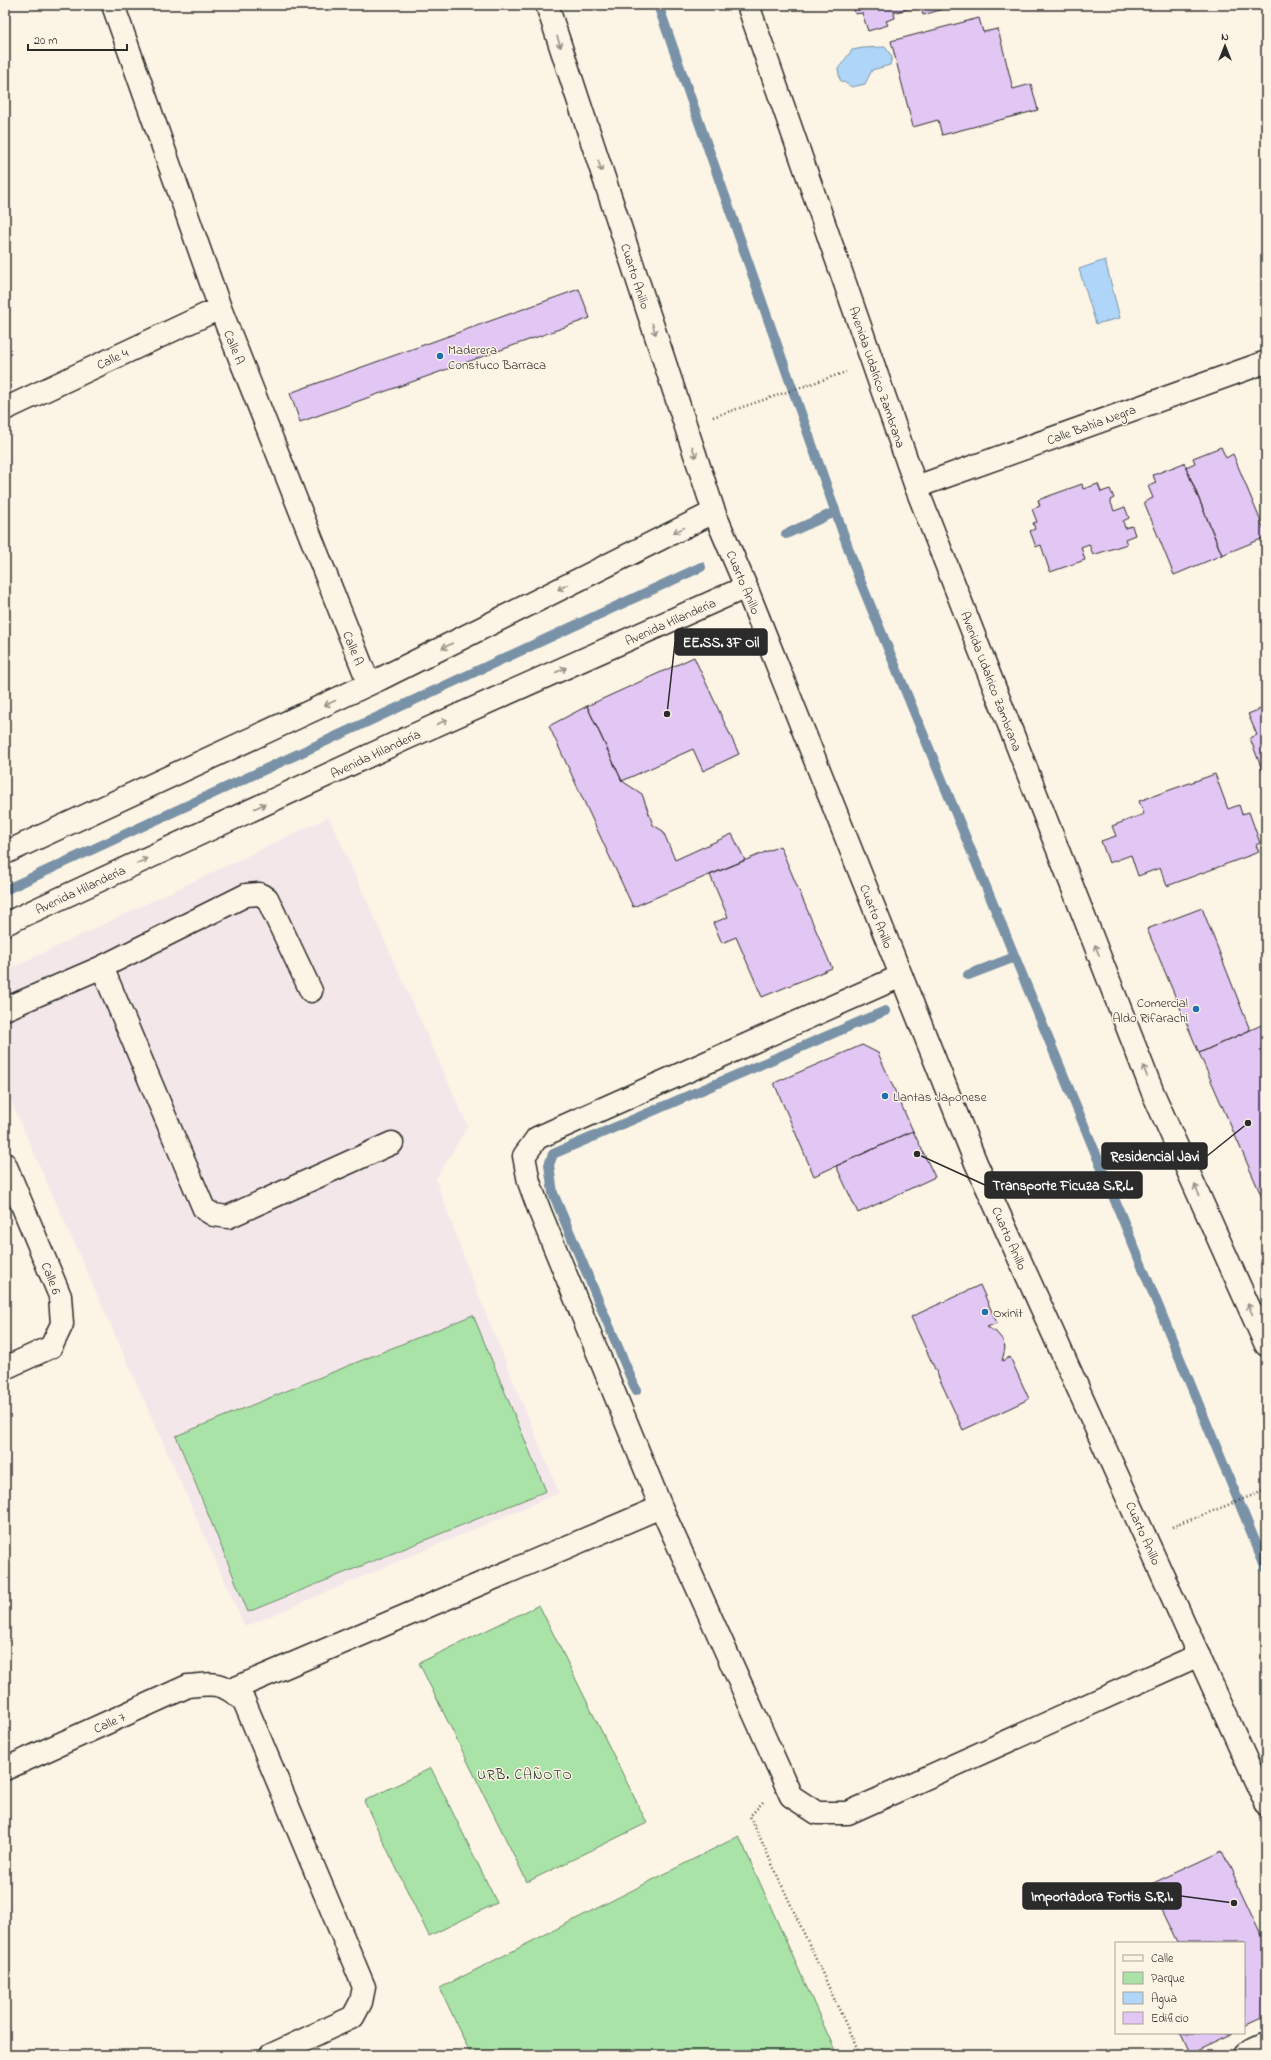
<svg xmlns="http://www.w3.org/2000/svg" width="1271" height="2060" viewBox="0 0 1271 2060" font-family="'Indie Flower',sans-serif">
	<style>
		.built { fill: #f4e7ea }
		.green { fill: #aae3a7; stroke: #6a8769 }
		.water { fill: #afd6f9; stroke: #7a92a7 }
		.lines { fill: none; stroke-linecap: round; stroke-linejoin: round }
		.stream { stroke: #7a92a7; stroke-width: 10 }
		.building { fill: #e2c6f4; stroke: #2b2b2b }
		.minor-casing { stroke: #2b2b2b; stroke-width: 25 }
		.highway-casing { stroke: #2b2b2b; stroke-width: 25 }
		.path { stroke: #2b2b2b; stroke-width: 2.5; stroke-dasharray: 1 3; stroke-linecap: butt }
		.minor { stroke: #fcf5e5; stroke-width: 22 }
		.highway { stroke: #fcf5e5; stroke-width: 22 }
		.oneway { stroke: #949088 }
		.poi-dot { fill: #1f6fb2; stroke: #fcf5e5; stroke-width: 1.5 }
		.labels { text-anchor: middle; stroke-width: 3; stroke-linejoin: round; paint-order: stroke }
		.street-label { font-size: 13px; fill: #2b2b2b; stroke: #fcf5e5 }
		.poi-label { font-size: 13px; fill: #2b2b2b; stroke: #fcf5e5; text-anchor: start }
		.neighbourhood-label { font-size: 14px; letter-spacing: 1px; fill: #2b2b2b; stroke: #fcf5e5 }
		.leader { fill: none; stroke: #2b2b2b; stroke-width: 1.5 }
		.callout-dot { fill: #2b2b2b; stroke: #fcf5e5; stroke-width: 1.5 }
		.callout { fill: #2b2b2b; stroke: #2b2b2b; stroke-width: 1.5 }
		.callout-label { font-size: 14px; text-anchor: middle; font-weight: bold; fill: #fff }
	</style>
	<rect width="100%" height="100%" fill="#fcf5e5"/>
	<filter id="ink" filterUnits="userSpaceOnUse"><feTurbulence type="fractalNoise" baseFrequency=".025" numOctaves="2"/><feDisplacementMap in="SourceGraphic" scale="8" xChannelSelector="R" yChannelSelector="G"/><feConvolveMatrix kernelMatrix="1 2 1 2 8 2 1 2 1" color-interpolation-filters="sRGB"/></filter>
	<g filter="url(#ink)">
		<path class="built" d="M329 817 468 1126 436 1179 470 1274 559 1493 245 1627 5 1088V971Z"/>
		<path class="green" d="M473 1315 546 1491 248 1612 176 1436Z
			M539 1605 647 1823 527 1882 419 1663Z
			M431 1768 497 1903 429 1936 364 1801Z
			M739 1836 837 2055H471L440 1988Z"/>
		<path class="water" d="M885 47 892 57 890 65 872 70 865 84 852 87 840 80 838 69 852 50 863 48Z
			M1105 260 1120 318 1096 324 1079 269Z"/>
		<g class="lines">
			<path class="stream" d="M658 5 857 573 1266 1568
				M786 534 835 512
				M5 890 701 567
				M968 975 1015 957
				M636 1390 553 1193 549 1165 553 1154 885 1011"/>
		</g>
		<path class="building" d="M853 5H920L894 13 895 18 886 21 888 25 868 31 862 13 855 14Z
			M920 5H957L923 15Z
			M979 18 983 32 998 29 1013 89 1031 84 1038 110 942 135 938 120 913 127 891 41Z
			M579 289 590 318 300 422 290 393Z
			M1221 447 1226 458 1233 454 1266 534V537L1222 555 1186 467 1195 463 1193 458Z
			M1184 463 1222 555 1174 575 1144 502 1153 498 1148 486 1156 483 1153 475Z
			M1082 484 1083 489 1098 484 1101 492 1110 489 1114 498 1110 500 1114 511 1125 507 1129 518 1123 521 1125 528 1132 526 1135 535 1125 539 1127 544 1093 555 1089 544 1081 547 1085 560 1050 572 1041 545 1036 547 1030 531 1035 529 1033 523 1037 522 1032 509 1040 506 1038 500Z
			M694 657 739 754 703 771 693 749 622 781 587 706Z
			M587 706 622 781 642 794 653 825 663 831 675 860 732 834 745 860 633 907 549 726Z
			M1266 707V780L1250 738 1257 735 1248 714Z
			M1215 774 1228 809 1239 805 1242 814 1249 812 1260 843 1256 845 1259 852 1167 886 1160 868 1138 876 1131 855 1109 863 1101 841 1116 836 1112 826 1144 814 1139 801Z
			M780 846 832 968 762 997 736 937 722 943 713 923 728 917 710 875Z
			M1202 908 1250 1030 1199 1053 1147 929Z
			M1266 1023V1193L1261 1195 1199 1053Z
			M862 1045 878 1053 913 1131 814 1176 774 1083Z
			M913 1131 935 1177 858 1213 836 1166Z
			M1266 1193V1207L1261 1195Z
			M980 1285 997 1323 987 1327 996 1332 1002 1339 1005 1348 1002 1361 1010 1357 1029 1399 963 1430 911 1317Z
			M1222 1851 1266 1945V2017L1244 2027V1943H1177L1149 1885Z
			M1180 2033H1232L1189 2053Z"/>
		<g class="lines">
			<g class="minor-casing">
				<path id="minor" d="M113 5 220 308 369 684
					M5 409 220 308
					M916 487 1266 362
					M5 853 380 679 714 512
					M5 924 405 739 746 587
					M102 967 204 1209 214 1215 228 1217 392 1143
					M901 976 537 1138 524 1156 529 1182 540 1212 661 1507 791 1796 817 1813H848L1199 1655
					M5 1009 102 967 246 895 259 894 267 898 311 991
					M5 1164 60 1296 62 1324 51 1347 5 1368
					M231 1690 661 1507
					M5 1769 188 1686C216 1683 222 1682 244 1701L364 1987 361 2002 353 2017 271 2055
					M1244 2055 1266 2045"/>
			</g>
			<g class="highway-casing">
				<path id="highway" d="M547 5 714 512 746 587 976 1163 1266 1804
					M748 5 916 487 1153 1093 1266 1345"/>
			</g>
			<path class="path" d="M713 417 846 372
				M1172 1527 1266 1490
				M763 1802 750 1816 860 2055"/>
			<use href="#minor" class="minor"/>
			<use href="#highway" class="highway"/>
		</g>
		<defs><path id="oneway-shaft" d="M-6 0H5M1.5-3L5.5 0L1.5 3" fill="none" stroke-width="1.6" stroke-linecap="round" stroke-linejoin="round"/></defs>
		<g class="oneway">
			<use href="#oneway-shaft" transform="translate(559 42) rotate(72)"/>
			<use href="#oneway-shaft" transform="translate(600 166) rotate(72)"/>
			<use href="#oneway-shaft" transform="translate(654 329) rotate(72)"/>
			<use href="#oneway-shaft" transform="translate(694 452) rotate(72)"/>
			<use href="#oneway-shaft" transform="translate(679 530) rotate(155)"/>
			<use href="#oneway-shaft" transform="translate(563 587) rotate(153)"/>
			<use href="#oneway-shaft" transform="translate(447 646) rotate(153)"/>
			<use href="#oneway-shaft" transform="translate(561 670) rotate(-24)"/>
			<use href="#oneway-shaft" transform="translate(330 703) rotate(155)"/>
			<use href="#oneway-shaft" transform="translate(442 722) rotate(-24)"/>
			<use href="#oneway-shaft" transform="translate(260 806) rotate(-25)"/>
			<use href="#oneway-shaft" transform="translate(142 861) rotate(-25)"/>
			<use href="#oneway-shaft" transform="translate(1097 950) rotate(-111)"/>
			<use href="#oneway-shaft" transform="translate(1145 1071) rotate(-111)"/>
			<use href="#oneway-shaft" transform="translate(1197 1190) rotate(-114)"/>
			<use href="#oneway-shaft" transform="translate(1250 1309) rotate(-114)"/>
		</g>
	</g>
	<g class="poi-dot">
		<circle cx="440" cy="356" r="4"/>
		<circle cx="1196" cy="1009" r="4"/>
		<circle cx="885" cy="1096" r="4"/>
		<circle cx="985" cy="1312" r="4"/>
	</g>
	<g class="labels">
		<g class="street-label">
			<text transform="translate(636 276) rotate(72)" y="5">Cuarto Anillo</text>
			<text transform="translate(235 347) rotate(68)" y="5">Calle A</text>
			<text transform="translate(112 358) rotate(-25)" y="5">Calle 4</text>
			<text transform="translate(878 377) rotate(71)" y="5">Avenida Udalrico Zambrana</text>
			<text transform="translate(1091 424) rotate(-20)" y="5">Calle Bahía Negra</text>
			<text transform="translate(744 582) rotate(67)" y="5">Cuarto Anillo</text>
			<text transform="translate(670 621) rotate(-24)" y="5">Avenida Hilandería</text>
			<text transform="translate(354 648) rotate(68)" y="5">Calle A</text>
			<text transform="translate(992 681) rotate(69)" y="5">Avenida Udalrico Zambrana</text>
			<text transform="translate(375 753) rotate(-25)" y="5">Avenida Hilandería</text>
			<text transform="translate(80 889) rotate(-25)" y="5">Avenida Hilandería</text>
			<text transform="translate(877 916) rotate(68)" y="5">Cuarto Anillo</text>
			<text transform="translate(1010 1238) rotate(66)" y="5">Cuarto Anillo</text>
			<text transform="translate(52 1278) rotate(69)" y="5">Calle 6</text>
			<text transform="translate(1144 1533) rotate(66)" y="5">Cuarto Anillo</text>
			<text transform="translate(109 1722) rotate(-24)" y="5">Calle 7</text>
		</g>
		<g class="poi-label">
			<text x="448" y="354">Maderera<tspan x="448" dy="15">Constuco Barraca</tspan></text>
			<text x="1188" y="1007" text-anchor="end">Comercial<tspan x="1188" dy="15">Aldo Rifarachi</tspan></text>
			<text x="893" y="1101">Llantas Japonese</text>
			<text x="993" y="1317">Oxinit</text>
		</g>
		<g class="neighbourhood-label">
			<text x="525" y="1779">URB. CAÑOTO</text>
		</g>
	</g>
	<path class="leader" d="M667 714L675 642M1248 1123L1207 1156M917 1154L985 1185M1234 1903L1181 1896"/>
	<g class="callout-dot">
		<circle cx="667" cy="714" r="4"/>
		<circle cx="1248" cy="1123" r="4"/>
		<circle cx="917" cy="1154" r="4"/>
		<circle cx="1234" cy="1903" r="4"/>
	</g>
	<g class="callout">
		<rect x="675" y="629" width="92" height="26" rx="4"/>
		<rect x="1102" y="1143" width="105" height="26" rx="4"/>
		<rect x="985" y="1172" width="157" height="26" rx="4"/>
		<rect x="1023" y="1883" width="158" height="26" rx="4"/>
	</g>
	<g class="callout-label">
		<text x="721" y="647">EE.SS. 3F Oil</text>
		<text x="1155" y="1161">Residencial Javi</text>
		<text x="1063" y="1190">Transporte Ficuza S.R.L.</text>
		<text x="1102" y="1901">Importadora Fortis S.R.I.</text>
	</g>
	<rect width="1271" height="2060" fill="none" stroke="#fcf5e5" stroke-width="20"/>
	<rect x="10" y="10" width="1251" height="2040" fill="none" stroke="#2b2b2b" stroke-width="1.5" filter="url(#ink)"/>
	<rect x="1115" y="1942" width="130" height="92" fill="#fcf5e5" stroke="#a8a49b"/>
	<rect x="1123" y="1955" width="20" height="6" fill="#fcf5e5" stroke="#a8a49b"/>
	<text x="1151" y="1962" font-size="12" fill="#2b2b2b">Calle</text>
	<rect x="1123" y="1972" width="20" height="12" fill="#aae3a7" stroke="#a8a49b"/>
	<text x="1151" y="1982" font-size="12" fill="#2b2b2b">Parque</text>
	<rect x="1123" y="1992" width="20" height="12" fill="#afd6f9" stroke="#a8a49b"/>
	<text x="1151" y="2002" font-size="12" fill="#2b2b2b">Agua</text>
	<rect x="1123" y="2012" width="20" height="12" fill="#e2c6f4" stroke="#a8a49b"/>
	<text x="1151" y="2022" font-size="12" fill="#2b2b2b">Edificio</text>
	<g transform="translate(1225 46)" stroke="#fcf5e5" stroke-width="3" paint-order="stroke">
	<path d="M0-3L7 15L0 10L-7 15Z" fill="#2b2b2b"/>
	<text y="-6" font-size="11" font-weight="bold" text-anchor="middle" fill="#2b2b2b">N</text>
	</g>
	<path d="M28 44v6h99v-6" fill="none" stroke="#2b2b2b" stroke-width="2"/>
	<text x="34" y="44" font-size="12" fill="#2b2b2b" stroke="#fcf5e5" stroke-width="3" paint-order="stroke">20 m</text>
</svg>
